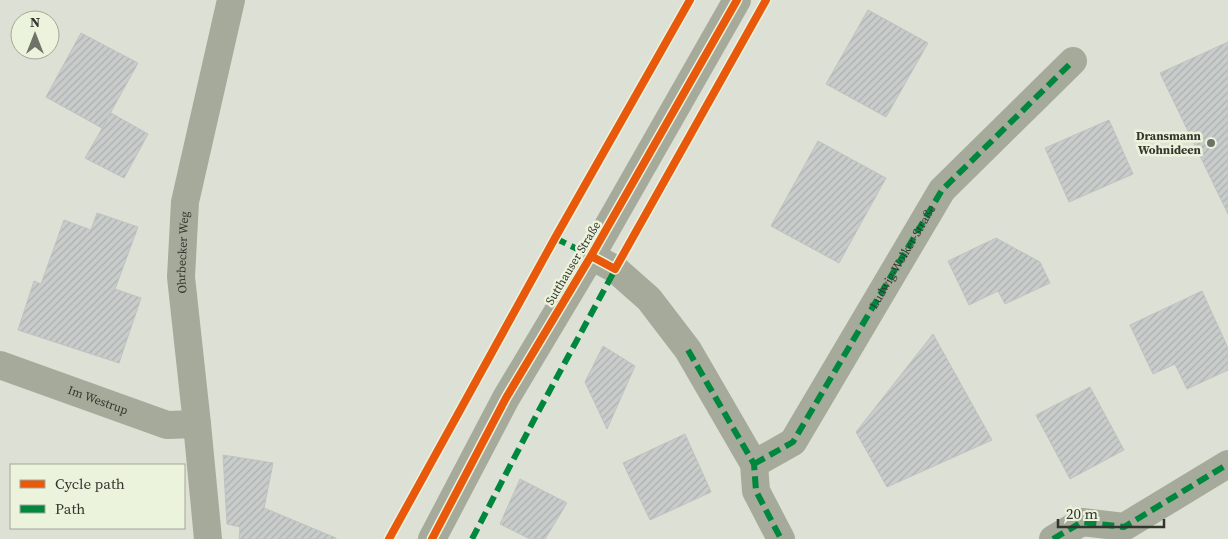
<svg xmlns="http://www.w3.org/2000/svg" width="1228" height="539" viewBox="0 0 1228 539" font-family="'Source Serif 4',serif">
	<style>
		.building { fill: url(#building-hatch); stroke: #bec3c1 }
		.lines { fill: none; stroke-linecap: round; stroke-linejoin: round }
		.minor { stroke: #a5aa9b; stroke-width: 28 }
		.tertiary { stroke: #a5aa9b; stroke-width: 28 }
		.quiet { stroke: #00873e; stroke-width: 6; stroke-dasharray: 12 6; stroke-linecap: butt }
		.cycleway-casing { stroke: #ecf3dd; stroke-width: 11 }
		.cycleway { stroke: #e8590c; stroke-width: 8 }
		.poi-dot { fill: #6e7268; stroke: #ecf3dd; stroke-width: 2 }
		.labels { text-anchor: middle; stroke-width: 5; stroke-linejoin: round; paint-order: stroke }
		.poi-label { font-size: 12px; font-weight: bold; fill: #33362e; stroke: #ecf3dd; text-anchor: end }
		.street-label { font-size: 12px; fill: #33362e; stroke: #ecf3dd }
	</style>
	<defs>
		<pattern id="building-hatch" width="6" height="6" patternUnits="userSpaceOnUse" patternTransform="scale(1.25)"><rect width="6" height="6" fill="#c8cdcb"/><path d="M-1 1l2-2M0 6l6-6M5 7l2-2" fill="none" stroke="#acb1af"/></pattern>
	</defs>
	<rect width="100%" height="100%" fill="#dde1d5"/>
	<path class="building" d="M868 10 928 43 886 117 826 84Z
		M81 33 138 63 102 128 46 97Z
		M1228 42V214L1160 73Z
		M111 113 148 134 124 178 85 158Z
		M1109 120 1133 174 1069 202 1045 148Z
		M818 141 886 178 839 263 771 226Z
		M97 213 138 227 115 289 141 298 119 363 18 330 34 281 41 284 64 220 91 230Z
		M996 238 1040 262 1050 283 1005 304 998 291 969 305 948 261Z
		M1202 291 1228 348V370L1187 389 1175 364 1153 374 1130 325Z
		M933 334 992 440 887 487 856 432Z
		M603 346 635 366 607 429 585 382Z
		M1090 387 1124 450 1070 479 1036 415Z
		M685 434 711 492 650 520 623 463Z
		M223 455 273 463 264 508 336 538V539H239L240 527 227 524Z
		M520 479 567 503 545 539H530L500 524Z"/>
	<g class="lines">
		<g class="minor">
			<path d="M591 256 615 269 649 299 688 350 754 464 756 491 781 539"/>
			<path id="s1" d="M0 365 167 425 197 424"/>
			<path id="s2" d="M754 464 793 442 942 190 1073 61"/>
			<path id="s3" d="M208 539 197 424 181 277 185 202 231 0"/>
			<path d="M1053 539 1082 522 1124 527 1228 464"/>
		</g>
		<path class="tertiary" d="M432 539 506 398 591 256 737 0"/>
		<path class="quiet" d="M555 238 595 258
			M688 350 754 464 756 491 781 539
			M754 464 793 442 942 190 1073 61
			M472 539 536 416 617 266
			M1053 539 1082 522 1124 527 1228 464"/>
		<g class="cycleway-casing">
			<path id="cycleway" d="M591 256 615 269 766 0
				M389 539 555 238 690 0
				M432 539 506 398 591 256 737 0"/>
		</g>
		<use href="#cycleway" class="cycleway"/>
	</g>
	<circle class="poi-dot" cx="1211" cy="143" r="5"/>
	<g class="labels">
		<g class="poi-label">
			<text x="1201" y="140">Dransmann<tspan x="1201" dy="14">Wohnideen</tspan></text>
		</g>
		<g class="street-label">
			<text dy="4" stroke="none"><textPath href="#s3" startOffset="288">Ohrbecker Weg</textPath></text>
			<text dy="4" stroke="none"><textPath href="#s2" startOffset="260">Ludwig-Wolker-Straße</textPath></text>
			<text transform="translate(573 263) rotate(-59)" y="4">Sutthauser Straße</text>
			<text dy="4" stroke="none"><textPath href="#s1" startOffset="104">Im Westrup</textPath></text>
		</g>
	</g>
	<rect x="10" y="464" width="175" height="65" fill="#ecf3dd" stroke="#a2a797"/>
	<rect x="20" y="480" width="25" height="8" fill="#e8590c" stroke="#a2a797"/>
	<text x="55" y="489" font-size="15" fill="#33362e">Cycle path</text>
	<rect x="20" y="505" width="25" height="8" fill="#00873e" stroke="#a2a797"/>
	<text x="55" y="514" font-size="15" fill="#33362e">Path</text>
	<g transform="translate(35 35)"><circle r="24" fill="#ecf3dd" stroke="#a2a797"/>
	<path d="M0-4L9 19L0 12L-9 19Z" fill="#6e7268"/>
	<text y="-8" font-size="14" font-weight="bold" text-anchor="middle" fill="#33362e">N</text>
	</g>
	<path d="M1058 519v8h106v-8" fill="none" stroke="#33362e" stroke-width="2.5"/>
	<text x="1066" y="519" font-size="15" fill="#33362e" stroke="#ecf3dd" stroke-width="4" paint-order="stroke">20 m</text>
</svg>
